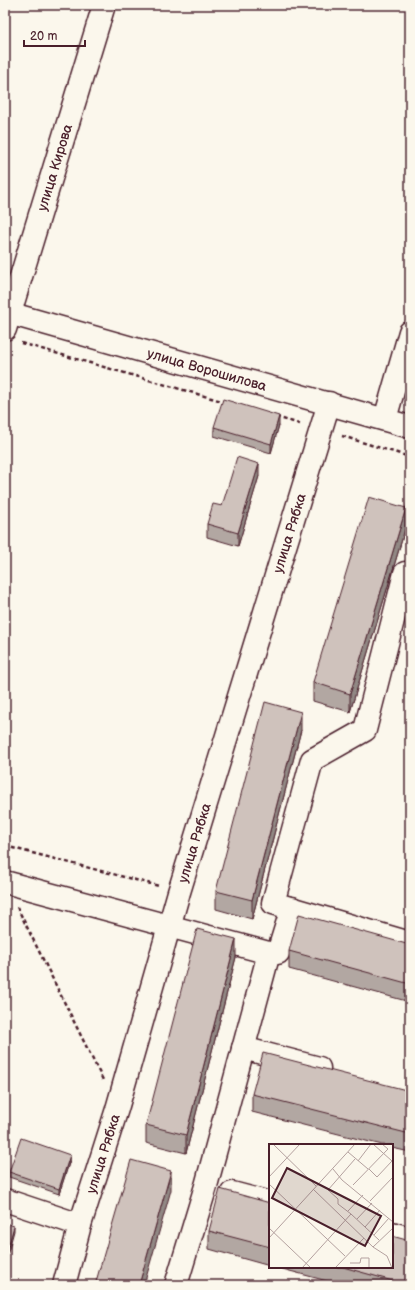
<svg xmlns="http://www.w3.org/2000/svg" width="415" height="1290" viewBox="0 0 415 1290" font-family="'Balsamiq Sans',sans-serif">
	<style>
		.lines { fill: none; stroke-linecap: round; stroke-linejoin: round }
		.minor-casing { stroke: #4a1f2b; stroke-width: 25 }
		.major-casing { stroke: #4a1f2b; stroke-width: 25 }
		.path { stroke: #4a1f2b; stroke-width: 2.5; stroke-dasharray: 4 3; stroke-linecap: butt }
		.minor { stroke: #fbf7ec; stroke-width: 22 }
		.major { stroke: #fbf7ec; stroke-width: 22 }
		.wall { fill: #b2a7a2; stroke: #4a1f2b }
		.shaded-wall { fill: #918884; stroke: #4a1f2b }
		.building { fill: #cfc2bc; stroke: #4a1f2b }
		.labels { text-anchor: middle; stroke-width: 4; stroke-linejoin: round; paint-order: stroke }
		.street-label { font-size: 14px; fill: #4a1f2b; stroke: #fbf7ec }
		.inset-road { fill: none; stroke: #b4a19f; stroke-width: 1 }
		.view { fill: #4a1f2b; fill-opacity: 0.15; stroke: #4a1f2b; stroke-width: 2 }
		.inset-edge { fill: none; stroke: #4a1f2b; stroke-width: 2 }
	</style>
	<rect width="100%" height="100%" fill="#fbf7ec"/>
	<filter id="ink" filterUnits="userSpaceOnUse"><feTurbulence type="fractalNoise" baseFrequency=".025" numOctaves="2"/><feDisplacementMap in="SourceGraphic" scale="8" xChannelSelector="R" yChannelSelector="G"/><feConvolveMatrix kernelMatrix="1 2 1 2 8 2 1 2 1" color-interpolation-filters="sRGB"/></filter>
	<g filter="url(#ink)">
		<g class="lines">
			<g class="minor-casing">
				<g id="minor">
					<path id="s1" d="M5 329 104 5"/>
					<path d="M410 574 405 573 365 730 312 760 273 903 410 943"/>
					<path d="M5 882 269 953 206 1186 176 1285"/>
					<path d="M269 953H278L292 908"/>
					<path d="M243 1048 319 1068"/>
					<path d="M232 1193 270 1203"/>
					<path d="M5 1200 80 1225"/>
					<path d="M392 1233 410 1238"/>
					<path id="s2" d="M64 1285 80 1225 117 1109 179 892 329 403"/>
				</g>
			</g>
			<g class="major-casing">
				<g id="major">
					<path id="s3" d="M5 312 410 427"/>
					<path d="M385 419 410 332"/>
				</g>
			</g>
			<path class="path" d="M21 343 225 402
				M276 417 300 424
				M342 436 410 457
				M5 846 159 886
				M17 907 103 1080"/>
			<use href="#minor" class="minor"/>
			<use href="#major" class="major"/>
		</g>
		<path class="wall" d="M279 425 271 453 214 436V427Z
			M259 476 238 546 207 537V524L222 506Z
			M410 493V528L406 526 350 712 313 701V682L406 508Z
			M301 730 252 919 216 909V891Z
			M410 945V1002L289 969V951Z
			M236 957 186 1153 146 1143V1125Z
			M410 1091V1152L392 1148V1145H382L252 1112V1094Z
			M70 1160 59 1194 9 1177V1172Z
			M270 1203V1266L209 1249V1231Z
			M275 1267H392L410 1285H342Z"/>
		<path class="shaded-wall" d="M7 226V235L5 242V233Z
			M279 416V425L271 453V444Z
			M259 464V476L238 546V533Z
			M406 508V526L350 712V694Z
			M301 712V730L252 919V900Z
			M236 939V957L186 1153V1135Z
			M70 1155V1160L59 1194V1189Z
			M171 1171V1190L144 1285H139Z
			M14 1226V1231L5 1263V1258Z
			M410 1275V1285H407Z"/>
		<path class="building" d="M5 225 7 226 5 233Z
			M223 399 279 416 271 444 214 427Z
			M237 457 259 464 238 533 207 524 213 504 222 506Z
			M410 493V509L406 508Z
			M369 497 406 508 350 694 313 682Z
			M265 702 301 712 252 900 216 891Z
			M299 914 410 945V984L289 951Z
			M197 929 236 939 186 1135 146 1125Z
			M263 1053 410 1091V1134L252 1094Z
			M21 1138 70 1155 59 1189 9 1172Z
			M131 1160 171 1171 139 1285H95Z
			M220 1189 270 1203V1247L209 1231Z
			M5 1223 14 1226 5 1258Z
			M392 1236 410 1241V1275L407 1285 343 1267H392Z"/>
	</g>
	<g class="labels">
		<g class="street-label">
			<text dy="5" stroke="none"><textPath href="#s1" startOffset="169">улица Кирова</textPath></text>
			<text dy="5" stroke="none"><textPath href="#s3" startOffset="210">улица Ворошилова</textPath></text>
			<text dy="5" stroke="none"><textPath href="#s2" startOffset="785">улица Рябка</textPath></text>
			<text dy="5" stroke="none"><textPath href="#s2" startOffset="461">улица Рябка</textPath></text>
			<text dy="5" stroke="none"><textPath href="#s2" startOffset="137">улица Рябка</textPath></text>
		</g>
	</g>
	<g transform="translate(269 1144)">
		<rect width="124" height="124" fill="#fbf7ec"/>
		<path class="inset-road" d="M4 0 47 42M104 0 123 17M79 8 99 25M89 17 102 0M64 25 73 36 124 78M100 25 108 33 123 17M0 33 31 0M0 40 76 112M84 41 119 5 113 0M44 45 104 103 118 112 123 124M101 57 124 33M79 67 94 51M82 70 69 60V55L59 46 86 15M88 75 103 59M96 83 111 66M0 84 42 124M105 91 120 74M0 94 86 0M104 103 124 84M81 119H91L92 114H100V124M33 124 82 70 110 96M66 124 95 94"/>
		<path class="view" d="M18 24 112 72 96 102 3 54Z"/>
		<rect width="124" height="124" class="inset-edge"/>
	</g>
	<rect width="415" height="1290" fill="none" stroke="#fbf7ec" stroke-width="20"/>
	<rect x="10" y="10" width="395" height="1270" fill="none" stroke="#4a1f2b" stroke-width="1.5" filter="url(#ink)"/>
	<path d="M24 40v6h61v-6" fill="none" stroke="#4a1f2b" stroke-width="2"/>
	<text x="30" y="40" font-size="12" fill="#4a1f2b" stroke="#fbf7ec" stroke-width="3" paint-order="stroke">20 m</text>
</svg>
